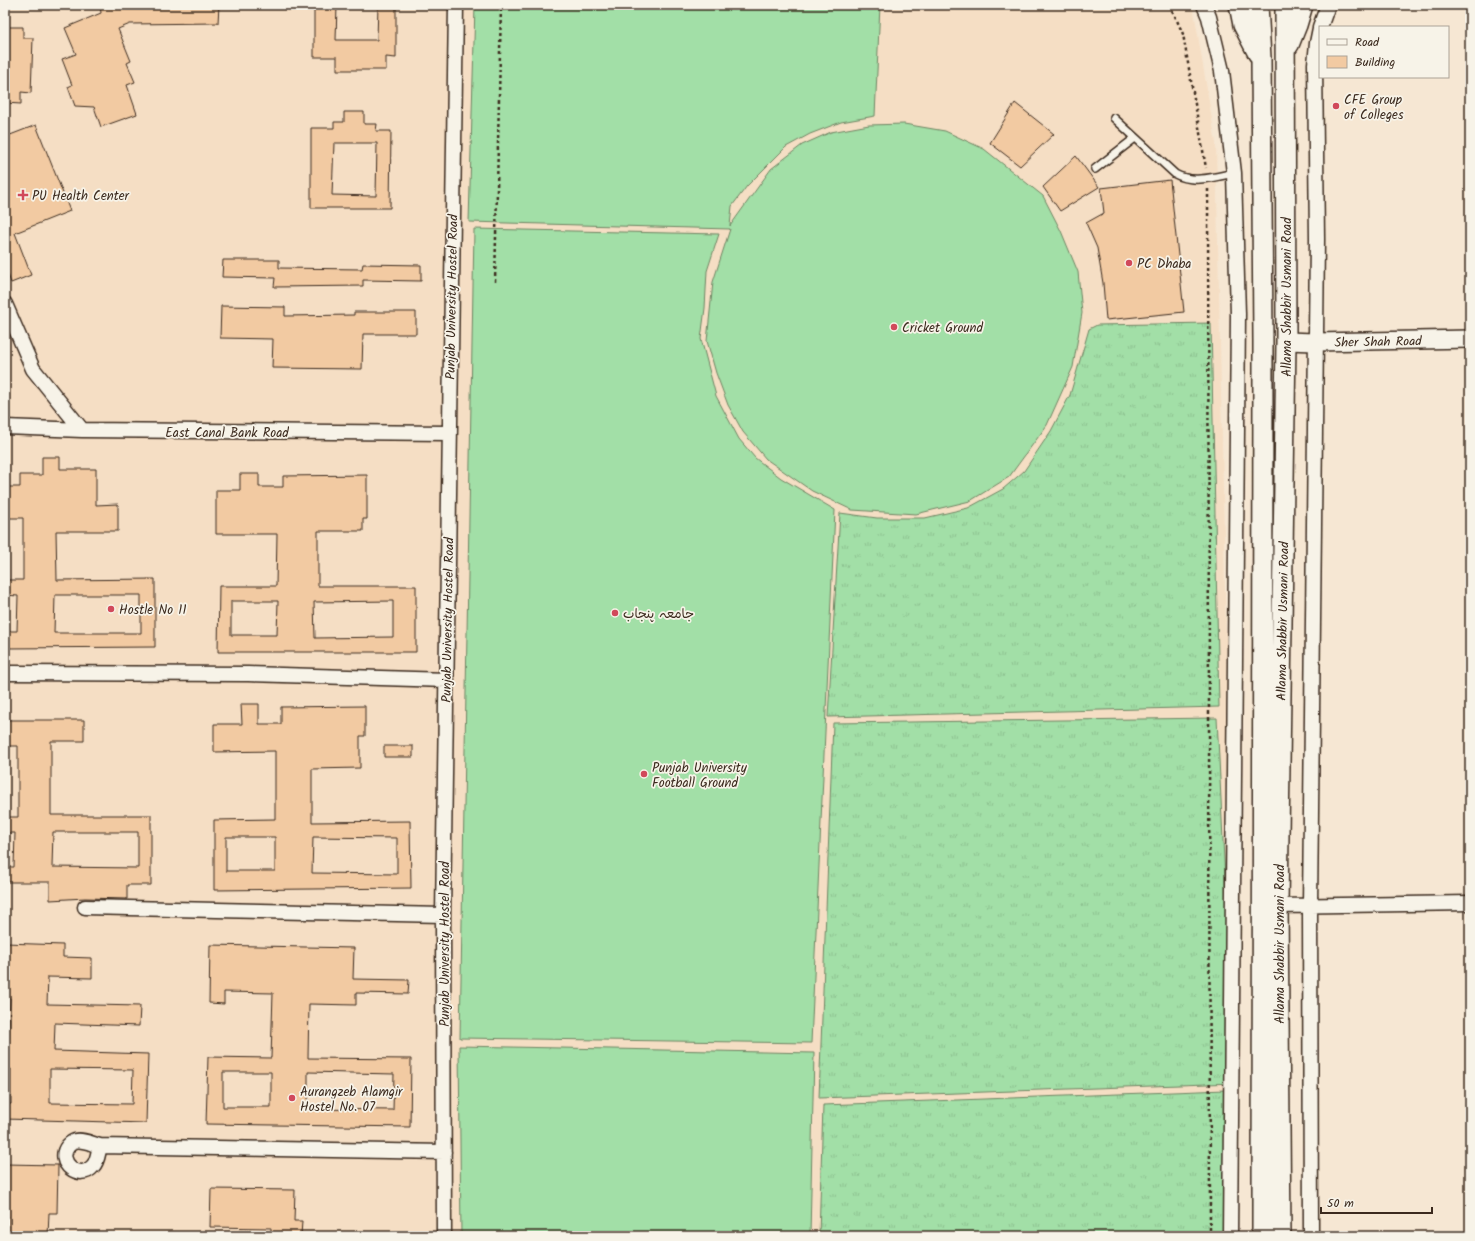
<svg xmlns="http://www.w3.org/2000/svg" width="1475" height="1241" viewBox="0 0 1475 1241" font-family="Kalam,'Playpen Sans Arabic',sans-serif">
	<style>
		.built { fill: #f5dec4 }
		.grass { fill: url(#grass-tufts); stroke: #6e8462 }
		.pitch { fill: #a2dfa7; stroke: #6e8462 }
		.building { fill: #f2caa2; stroke: #3b2a1e; fill-rule: evenodd }
		.lines { fill: none; stroke-linecap: round; stroke-linejoin: round }
		.service-casing { stroke: #3b2a1e; stroke-width: 10 }
		.minor-casing { stroke: #3b2a1e; stroke-width: 17 }
		.tertiary-casing { stroke: #3b2a1e; stroke-width: 20 }
		.secondary-casing { stroke: #3b2a1e; stroke-width: 22 }
		.path { stroke: #3b2a1e; stroke-width: 2.5; stroke-dasharray: 3 3; stroke-linecap: butt }
		.service { stroke: #f7f3e8; stroke-width: 7 }
		.minor { stroke: #f7f3e8; stroke-width: 14 }
		.tertiary { stroke: #f7f3e8; stroke-width: 17 }
		.secondary { stroke: #f7f3e8; stroke-width: 19 }
		.poi-dot { fill: #d1495b; stroke: #f7f3e8; stroke-width: 1.5 }
		.labels { text-anchor: middle; stroke-width: 3.5; stroke-linejoin: round; paint-order: stroke }
		.poi-label { font-size: 13px; fill: #3b2a1e; stroke: #f7f3e8; text-anchor: start }
		.street-label { font-size: 13px; fill: #3b2a1e; stroke: #f7f3e8 }
	</style>
	<defs>
		<pattern id="grass-tufts" width="24" height="20" patternUnits="userSpaceOnUse"><rect width="24" height="20" fill="#a2dfa7"/><path d="M3 7l-1-3M5 7V3M7 7l1-3M15 17l-1-3M17 17v-4M19 17l1-3" fill="none" stroke="#8cc08f"/></pattern>
	</defs>
	<rect width="100%" height="100%" fill="#f6e7d3"/>
	<filter id="ink" filterUnits="userSpaceOnUse"><feTurbulence type="fractalNoise" baseFrequency=".025" numOctaves="2"/><feDisplacementMap in="SourceGraphic" scale="8" xChannelSelector="R" yChannelSelector="G"/><feConvolveMatrix kernelMatrix="1 2 1 2 8 2 1 2 1" color-interpolation-filters="sRGB"/></filter>
	<g filter="url(#ink)">
		<path class="built" d="M5 5H1193L1216 143 1238 1236H5Z"/>
		<path class="grass" d="M1211 323 1219 707 828 717 840 513 877 518H925L968 508 1003 489 1024 471 1051 431 1070 395 1089 329 1097 325Z
			M1217 718 1235 1083 819 1098 833 723Z
			M1226 1090 1229 1236H819L823 1105Z"/>
		<path class="pitch" d="M475 5H880L875 116 841 122 810 134 786 147 747 186 732 206 730 226 771 169 802 145 831 132 869 125 904 124 945 131 984 149 1043 196 1061 231 1078 272 1082 313 1073 367 1047 425 1009 477 970 501 916 514 852 510 812 491 766 459 743 432 728 405 716 373 707 341 713 282 730 229 469 222Z
			M474 229 719 234 707 271 705 308 701 339 716 396 739 439 755 458 781 478 835 510 811 1043 460 1038Z
			M459 1046 814 1053 810 1236H461Z"/>
		<path class="building" d="M100 5H219L218 23 130 24 118 29 131 61 127 63 135 82 127 85 137 114 101 127 94 107 75 106 68 87 72 85 62 59 76 54 65 28 101 13Z
			M314 5H337L336 40H377L378 5H396V58L386 57V70H337V57H314Z
			M5 27H23V38H33L31 93 21 92V104L5 103Z
			M1015 103 1054 134 1020 166 990 143Z
			M344 112H364V124H377L376 131H391L390 208H311V128H334V122H344ZM334 143H377L376 196 332 195Z
			M36 125 70 211 15 233 31 275 11 283 5 266V137Z
			M1076 156 1099 187 1060 211 1043 187Z
			M1170 180 1184 312 1106 320 1103 283 1097 248 1086 223 1104 213 1101 188Z
			M223 260H279V268L362 269 363 264 421 265V281L363 280V286L274 287 275 278 222 277Z
			M221 306 285 307V316L354 315V312H416V334H363L362 369 272 368 273 339 220 338Z
			M42 457H60V469H96V505L118 504V531H56L57 580 155 579V647L5 648V631H17L18 596 5 595V580H23V518H5V487H20V475H42ZM55 595H141V633H54Z
			M240 474H259V487H283V476L367 475V519H363V531H318V586H416V652H218L219 586H276L277 534H216V490H240ZM231 601H278L277 635H231ZM393 601V637L315 638 314 602Z
			M241 704H259V724H281V707L365 706V736H360V768L312 769V822L410 821 411 888 214 890V820L275 819V751L214 752V724H242ZM226 837H275V871H226ZM313 837 397 838V874L312 873Z
			M5 720H84V741H51V815H151V885H127V899L85 898 50 900V882H5V867H14L15 833H5V817H18V746H5ZM53 832H138V868L52 867Z
			M384 746H413V757H384Z
			M5 943 63 945V957L92 958V978L48 977 47 1004 140 1006 139 1026 55 1023 54 1051 148 1054 146 1123 5 1119V1104H11V1069H5V1052L8 1053 10 998 5 997ZM50 1069 133 1070 132 1104 50 1103Z
			M210 945 354 948 353 979 409 980 408 994 356 993V1005L309 1004 308 1058 411 1059 410 1127 206 1124 208 1057 271 1058 273 993 224 992V1004L209 1003ZM223 1072H271V1107H223ZM308 1072 394 1074 393 1110 308 1109Z
			M5 1164 58 1165 57 1213H49L48 1236H8V1216H5Z
			M211 1189 295 1190 294 1221H302L301 1236H271V1228L210 1227Z"/>
		<g class="lines">
			<g class="service-casing">
				<path id="service" d="M1114 118 1175 174C1193 184 1215 177 1234 173
					M1095 169 1135 138"/>
			</g>
			<g class="minor-casing">
				<path id="minor" d="M1204 5 1209 17 1222 71 1234 173 1238 314 1230 1236
					M1320 27 1328 5
					M5 304 33 369 82 430
					M5 427 82 430 449 433
					M9 673 248 674 447 680
					M1278 906 1470 903
					M85 907 443 915
					M100 1146C98 1152 98 1161 93 1166 80 1182 55 1162 68 1146 70 1144 72 1142 75 1141 83 1139 92 1144 100 1146L444 1152
					M444 1236 443 915 456 5
					M1311 1236 1310 906 1317 239 1315 64 1317 43 1320 28"/>
			</g>
			<g class="tertiary-casing">
				<path id="tertiary" d="M1286 341 1315 342 1470 339"/>
			</g>
			<g class="secondary-casing">
				<path id="secondary" d="M1239 5 1243 25 1258 54
					M1258 5 1261 58 1263 342 1262 1236
					M1289 45 1297 25 1303 5
					M1281 1236 1278 906 1286 341 1285 5"/>
			</g>
			<path class="path" d="M1169 5 1175 16 1183 34 1206 168
				M1208 189 1210 1236
				M495 282 501 5"/>
			<use href="#service" class="service"/>
			<use href="#minor" class="minor"/>
			<use href="#tertiary" class="tertiary"/>
			<use href="#secondary" class="secondary"/>
		</g>
	</g>
	<g class="poi-dot">
		<circle cx="1336" cy="106" r="4"/>
		<path d="M21 189h4v4h4v4h-4v4h-4v-4h-4v-4h4z"/>
		<circle cx="1129" cy="263" r="4"/>
		<circle cx="894" cy="327" r="4"/>
		<circle cx="111" cy="609" r="4"/>
		<circle cx="615" cy="613" r="4"/>
		<circle cx="644" cy="774" r="4"/>
		<circle cx="292" cy="1098" r="4"/>
	</g>
	<g class="labels">
		<g class="poi-label">
			<text x="1344" y="104">CFE Group<tspan x="1344" dy="15">of Colleges</tspan></text>
			<text x="32" y="200">PU Health Center</text>
			<text x="1137" y="268">PC Dhaba</text>
			<text x="902" y="332">Cricket Ground</text>
			<text x="119" y="614">Hostle No 11</text>
			<text x="623" y="618">جامعہ پنجاب</text>
			<text x="652" y="772">Punjab University<tspan x="652" dy="15">Football Ground</tspan></text>
			<text x="300" y="1096">Aurangzeb Alamgir<tspan x="300" dy="15">Hostel No. 07</tspan></text>
		</g>
		<g class="street-label">
			<text transform="translate(451 297) rotate(-89)" y="5">Punjab University Hostel Road</text>
			<text transform="translate(1286 297) rotate(-90)" y="5">Allama Shabbir Usmani Road</text>
			<text transform="translate(1378 341) rotate(-1)" y="5">Sher Shah Road</text>
			<text x="227" y="437">East Canal Bank Road</text>
			<text transform="translate(447 620) rotate(-89)" y="5">Punjab University Hostel Road</text>
			<text transform="translate(1282 621) rotate(-89)" y="5">Allama Shabbir Usmani Road</text>
			<text transform="translate(444 944) rotate(-90)" y="5">Punjab University Hostel Road</text>
			<text transform="translate(1279 944) rotate(-90)" y="5">Allama Shabbir Usmani Road</text>
		</g>
	</g>
	<rect width="1475" height="1241" fill="none" stroke="#f7f3e8" stroke-width="20"/>
	<rect x="10" y="10" width="1455" height="1221" fill="none" stroke="#3b2a1e" stroke-width="1.5" filter="url(#ink)"/>
	<rect x="1319" y="26" width="130" height="52" fill="#f7f3e8" stroke="#aca397"/>
	<rect x="1327" y="39" width="20" height="6" fill="#f7f3e8" stroke="#aca397"/>
	<text x="1355" y="46" font-size="12" fill="#3b2a1e">Road</text>
	<rect x="1327" y="56" width="20" height="12" fill="#f2caa2" stroke="#aca397"/>
	<text x="1355" y="66" font-size="12" fill="#3b2a1e">Building</text>
	<path d="M1321 1207v6h111v-6" fill="none" stroke="#3b2a1e" stroke-width="2"/>
	<text x="1327" y="1207" font-size="12" fill="#3b2a1e" stroke="#f7f3e8" stroke-width="3" paint-order="stroke">50 m</text>
</svg>
